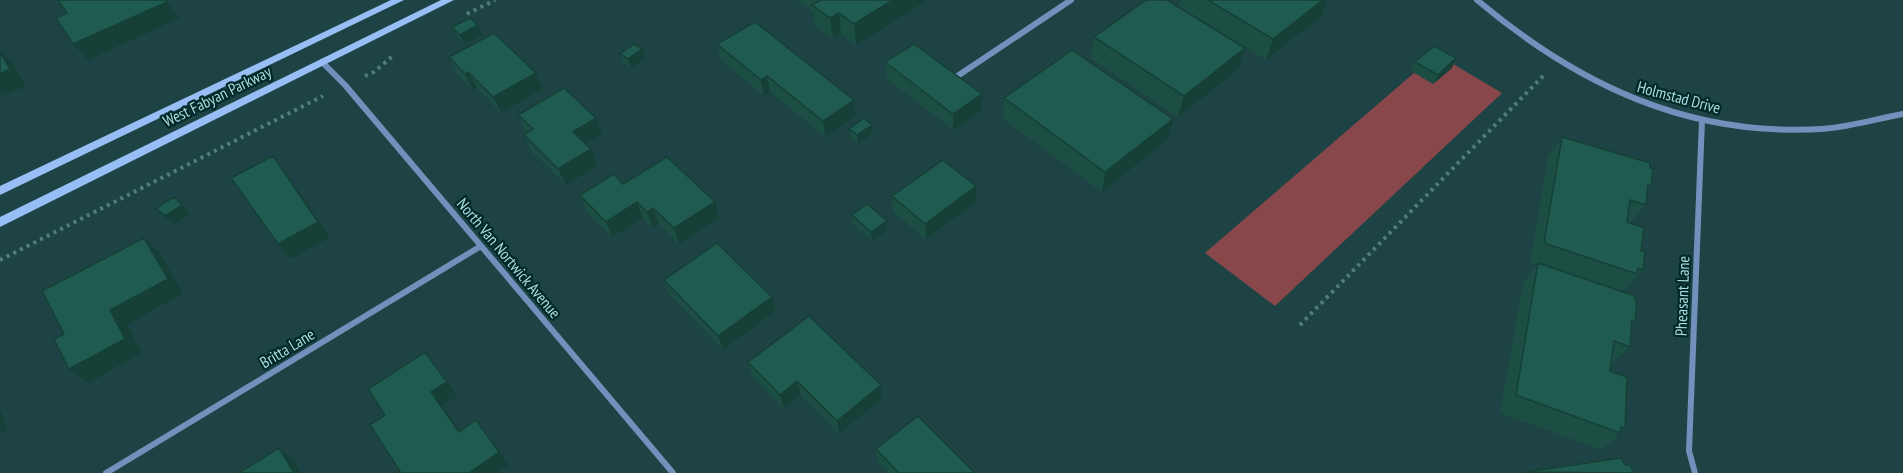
<svg xmlns="http://www.w3.org/2000/svg" width="1903" height="473" viewBox="0 0 1903 473" font-family="'PT Sans Narrow',sans-serif">
	<style>
		.green { fill: #88474a }
		.lines { fill: none; stroke-linecap: round; stroke-linejoin: round }
		.path { stroke: #537d7e; stroke-width: 4; stroke-dasharray: 3 4.5; stroke-linecap: butt }
		.minor { stroke: #7290bc; stroke-width: 6 }
		.secondary { fill: #98bef6; fill-rule: evenodd }
		.wall { fill: #1c4e44 }
		.shaded-wall { fill: #164037 }
		.building { fill: #205b4f; stroke: #164037; stroke-width: 1.5 }
		.labels { text-anchor: middle; stroke-width: 4.5; stroke-linejoin: round; paint-order: stroke }
		.street-label { font-size: 16px; fill: #abdedf; stroke: #02292a }
	</style>
	<rect width="100%" height="100%" fill="#1e4344"/>
	<path class="green" d="M1436 54 1502 93 1275 306 1205 253Z"/>
	<g class="lines">
		<path class="path" d="M467 14 495 0
			M365 76 374 72 395 54
			M0 260 323 96
			M1300 325 1543 76"/>
		<path class="minor" d="M1477 0C1578 85 1688 137 1822 129 1850 127 1876 119 1903 114
			M322 62 345 85 673 473
			M956 77 1071 0
			M106 473 481 246
			M1695 473 1689 451 1702 120"/>
		<path class="secondary" d="M391 0H404L0 195V186Z
			M441 0H454L0 227V217Z"/>
	</g>
	<path class="wall" d="M797 0H925V2L856 45 841 34 833 39 815 26 813 12Z
		M1181 0H1327L1321 17 1266 60 1179 6Z
		M452 27 482 35 464 44 457 36Z
		M1094 37 1239 69 1178 117 1091 58Z
		M717 44 854 100 856 116 825 137 770 92 764 96 721 60Z
		M642 49 645 58 631 68 623 63 620 54Z
		M449 57 536 73 543 89 501 113 477 88 473 90 457 74Z
		M885 62 981 111 953 130 887 79Z
		M1415 62 1452 68 1433 84 1411 71Z
		M1004 98 1168 139 1102 192 1003 119Z
		M518 115 596 118 602 134 586 144 591 149 598 165 566 185 531 151 524 135 528 133 526 131Z
		M872 125 873 134 858 144 850 138 849 129Z
		M1562 137 1650 168 1651 186 1647 191 1646 205 1630 223 1643 270 1626 289H1624L1621 291 1635 321 1632 325 1630 347 1611 364 1610 371 1625 429 1602 450 1500 413 1523 283 1537 265 1530 263 1548 157Z
		M623 184 715 202 719 217 679 244 659 224 653 228 643 218 612 237 586 211 580 195Z
		M976 186V202L926 239 893 212 892 196Z
		M852 215 887 230 872 241 853 224Z
		M664 280 772 297 776 311 723 350 670 295Z
		M748 362 882 398 839 434 801 395 784 408 752 376Z
		M876 449 975 473H889L878 462Z"/>
	<path class="shaded-wall" d="M166 0 180 18 88 60 73 44Z
		M893 0H925V2L856 45 854 24Z
		M1323 0H1327L1321 17 1266 60 1273 39Z
		M839 13 841 34 833 39 830 18Z
		M478 25 482 35 464 44 460 35Z
		M1245 48 1239 69 1178 117 1184 96Z
		M642 49 645 58 631 68 628 59Z
		M0 50 13 63 26 86 0 97Z
		M1456 58 1452 68 1433 84 1438 75Z
		M468 72 477 88 473 90 465 74Z
		M536 73 543 89 501 113 493 97Z
		M767 76 770 92 764 96 761 80Z
		M982 94 981 111 953 130V114Z
		M854 100 856 116 825 137 823 121Z
		M596 118 602 134 580 148 573 132Z
		M1173 119 1168 139 1102 192 1105 172Z
		M872 125 873 134 858 144 857 135Z
		M591 149 598 165 566 185 558 169Z
		M273 156 285 172 330 237 291 259 278 244Z
		M976 186V202L926 239 925 224Z
		M637 202 643 218 612 237 606 222Z
		M715 202 719 217 679 244 674 228Z
		M182 205 190 214 173 225 165 216Z
		M653 208 659 224 653 228 647 212Z
		M887 221V230L872 241 871 232Z
		M144 238 160 253 183 293 127 325 142 353 88 383 69 369 110 310Z
		M772 297 776 311 723 350 718 336Z
		M425 352 458 396 442 406 470 445 459 432 431 392Z
		M797 381 801 395 784 408 780 395Z
		M881 385 882 398 839 434 837 421Z
		M0 409 8 429 0 434Z
		M476 420 509 465 498 473H469Z
		M279 448 294 461 301 473H294Z"/>
	<path class="building" d="M58 0H166L167 2 73 44 56 18 67 13Z
		M821 0H893L854 24 839 13 830 18 812 5Z
		M1146 0H1167L1245 48 1184 96 1094 37Z
		M1208 0H1323L1273 39Z
		M470 18 478 25 460 35 452 27Z
		M755 22 854 100 823 121 767 76 761 80 717 44Z
		M494 33 536 73 493 97 468 72 465 74 449 57Z
		M634 44 642 49 628 59 620 54Z
		M914 44 982 94 953 114 885 62Z
		M1434 46 1456 58 1438 75 1415 62Z
		M1072 50 1173 119 1105 172 1004 98Z
		M0 52 10 69 0 74Z
		M564 88 596 118 573 132 591 149 558 169 524 135 533 129 518 115Z
		M864 118 872 125 857 135 849 129Z
		M1562 137 1650 163V168L1653 169 1651 186 1648 185 1646 205 1630 200 1627 222 1644 228 1641 251 1645 252 1643 270 1638 268 1637 274 1544 243Z
		M273 156 318 222 278 244 231 178Z
		M667 157 715 202 674 228 653 208 647 212 637 202 606 222 580 195 614 174 623 184Z
		M943 160 976 186 925 224 892 196Z
		M174 197 182 205 165 216 156 208Z
		M867 204 887 221 871 232 852 215Z
		M144 238 168 279 110 310 125 339 69 369 54 339 64 334 42 291Z
		M717 243 772 297 718 336 664 280Z
		M1538 263 1635 296V301L1637 302 1635 321H1632L1630 347 1614 341 1610 371 1627 377 1625 429 1621 427 1620 433 1516 395Z
		M809 316 881 385 837 421 797 381 780 395 748 362Z
		M425 352 447 382 431 392 459 432 476 420 499 452 469 473H397L400 471 370 425 385 415 368 389Z
		M918 416 975 473H899L876 449Z
		M279 448 294 473H239Z
		M1621 458 1625 465H1630L1634 473 1525 472Z"/>
	<g class="labels">
		<g class="street-label">
			<text transform="translate(217 96) rotate(-26)" y="6">West Fabyan Parkway</text>
			<text transform="translate(1679 97) rotate(15)" y="6">Holmstad Drive</text>
			<text transform="translate(509 258) rotate(50)" y="6">North Van Nortwick Avenue</text>
			<text transform="translate(1682 296) rotate(-88)" y="6">Pheasant Lane</text>
			<text transform="translate(287 348) rotate(-31)" y="6">Britta Lane</text>
		</g>
	</g>
</svg>
